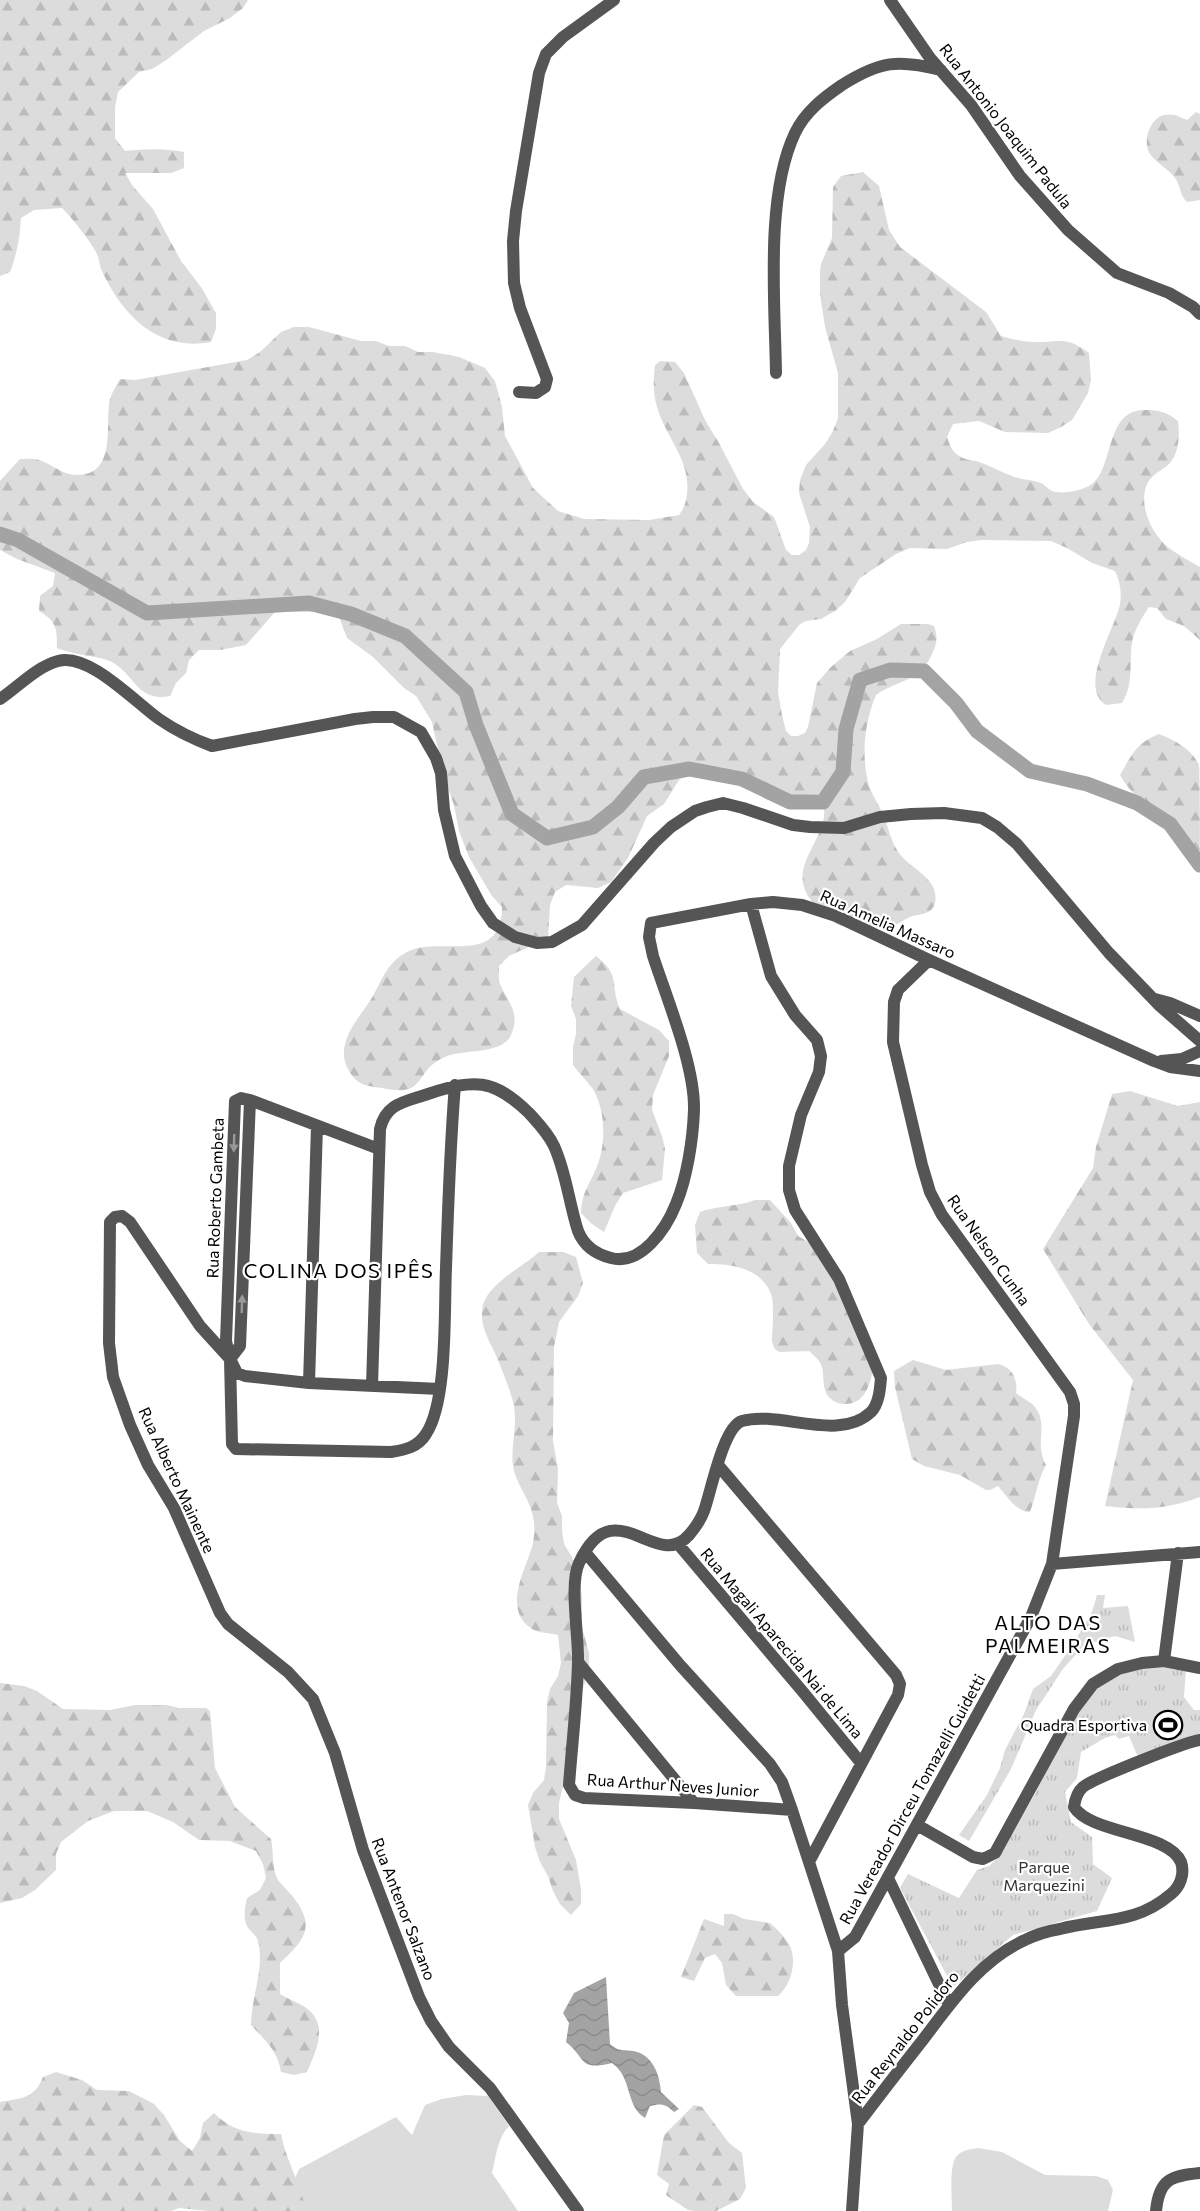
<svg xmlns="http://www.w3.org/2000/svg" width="1200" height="2211" viewBox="0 0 1200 2211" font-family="Commissioner,sans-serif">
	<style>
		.grass { fill: #dcdcdc }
		.forest { fill: url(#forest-firs) }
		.park { fill: url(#park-tufts) }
		.water { fill: url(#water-waves) }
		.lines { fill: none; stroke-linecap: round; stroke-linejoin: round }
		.river { stroke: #a3a3a3; stroke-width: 15 }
		.minor { stroke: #555; stroke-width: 12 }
		.oneway { fill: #999 }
		.labels { text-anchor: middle; stroke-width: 4.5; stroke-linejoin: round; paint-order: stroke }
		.street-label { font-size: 16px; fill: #000; stroke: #fff }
		.poi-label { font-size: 16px; fill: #000; stroke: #fff; text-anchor: end }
		.park-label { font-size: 16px; fill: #333; stroke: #fff }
		.quarter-label { font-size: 20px; letter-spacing: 1.5px; fill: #000; stroke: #fff }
	</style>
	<defs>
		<pattern id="forest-firs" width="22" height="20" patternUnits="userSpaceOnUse" patternTransform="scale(1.5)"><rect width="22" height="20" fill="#dcdcdc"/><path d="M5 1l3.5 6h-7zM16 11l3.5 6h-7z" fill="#bbb"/></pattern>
		<pattern id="park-tufts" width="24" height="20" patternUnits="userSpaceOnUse" patternTransform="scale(1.5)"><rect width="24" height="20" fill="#dcdcdc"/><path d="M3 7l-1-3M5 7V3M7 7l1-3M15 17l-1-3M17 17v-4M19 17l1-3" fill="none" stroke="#bbb"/></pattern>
		<pattern id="water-waves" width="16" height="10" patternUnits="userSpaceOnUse" patternTransform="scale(1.5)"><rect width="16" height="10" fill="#a3a3a3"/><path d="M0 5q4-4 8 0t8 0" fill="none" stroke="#8b8b8b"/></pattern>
	</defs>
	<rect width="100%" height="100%" fill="#fff"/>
	<path class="grass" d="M466 2095 488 2096 509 2126C497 2139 496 2157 492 2173L518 2211H298L293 2183 299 2169 396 2117 412 2135 425 2105 442 2099Z
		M978 2148 1002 2152 1045 2175 1096 2176 1108 2180 1113 2190 1108 2211H952C952 2199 949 2166 956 2157 961 2150 971 2149 978 2148Z"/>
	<path class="forest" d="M0 0H248L243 8 230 18 204 31 165 61 152 69 139 72 118 92 115 107V138L125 151C145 149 165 148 184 152V168L171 173H125L132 185 153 209 181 261 201 287 216 313V329L211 342C157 352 122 315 101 269 99 263 99 257 96 252 89 239 72 218 62 208L34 210 21 218C20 237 17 254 10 272L0 276Z
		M1196 112 1200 114V200L1187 202C1180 195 1181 189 1177 181 1171 170 1157 164 1150 154 1142 142 1150 118 1164 115 1172 113 1180 117 1187 120Z
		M863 172 879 186 889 230 900 247 986 312 1001 336C1012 339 1024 342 1035 342 1061 343 1064 335 1089 353L1091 380 1088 393 1072 420 1061 427 1048 433 1005 432 979 421 953 424 947 437C950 446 953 454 963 458 967 460 972 460 976 461 989 465 1001 472 1014 477 1023 480 1033 480 1041 483 1045 485 1048 489 1052 491 1062 495 1084 490 1092 484 1114 468 1105 409 1145 410 1159 410 1167 412 1178 421 1180 434 1179 454 1169 464 1161 471 1154 473 1148 482 1137 503 1151 534 1169 548 1178 555 1190 561 1200 567V640L1184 626 1166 619 1157 608 1149 607C1142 617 1134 631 1132 642 1129 663 1134 684 1122 703L1106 705C1077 687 1116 627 1120 604 1122 593 1120 581 1115 571L1092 563 1067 548 1051 541 981 540 967 542 947 549 910 548 896 554 860 578 845 602 835 611 821 619 806 621 800 624 780 649 778 692 782 715 786 731 791 736H798L805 733 808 727 817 683 831 667 850 651 877 639 901 624H928L934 626C938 637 937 644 932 654 920 682 899 679 876 695 864 724 861 756 869 786 873 797 881 808 885 819 889 830 891 842 899 853 910 869 940 878 935 903 932 914 921 914 913 916 905 918 900 924 892 926 877 930 857 927 841 926 831 922 823 914 816 906 775 864 843 835 819 794L806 795 792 801 768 800 745 787 720 767 698 768 691 770 679 780 664 804 647 816 628 858 611 882 598 888 566 885 555 892 550 905 548 938 509 956 499 966C499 972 498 979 500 984 508 1003 521 1012 511 1035 503 1055 462 1049 445 1057 412 1071 429 1098 382 1088 373 1087 363 1086 356 1080 327 1049 357 1022 373 996 383 978 388 961 409 951 441 936 502 967 502 907L492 896 469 857 459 831 454 805 444 777 432 722 416 696 404 688 373 657 347 638 337 612H275L246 645 220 650H199L189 660 186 673 176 683 170 696C137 702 136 676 112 662 100 656 73 655 57 648 57 628 57 622 39 611L40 596 53 586 55 573 17 559 0 550V481L20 459C26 459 33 458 39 460 52 464 62 475 77 475 115 475 106 430 109 405 110 395 115 388 120 379L135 380 247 360 260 352 281 332 294 327H309L361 341H376L389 346H405L418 352H433L459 357 485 368 495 381 502 407 505 436 533 488 558 511 584 519 649 520 679 515C684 509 686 502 687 494 691 460 666 438 657 407 653 393 653 379 655 365L660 361 675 362 684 373 705 420 719 443 743 489 753 502 774 517 786 550 792 555H799L806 550 809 543 810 527 799 493 800 480 806 465 825 444 833 431 838 418V373L825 327 820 294V272L821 264 832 238 833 187 841 176Z
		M1159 734C1174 740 1192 749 1199 765 1200 772 1200 842 1200 855 1182 825 1140 811 1120 775 1132 755 1135 744 1159 734Z
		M596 956C622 977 609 982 620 1009L659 1030 669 1041V1056L653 1095 652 1110 662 1136 665 1149 662 1180 623 1193 615 1206 604 1232 592 1224 581 1213C582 1193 588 1187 596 1169 606 1146 606 1113 594 1091 589 1082 579 1074 573 1065V1047L576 1034V1019L571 1006 574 977Z
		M1130 1091 1178 1106 1200 1102V1497C1165 1510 1141 1510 1105 1506L1133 1380 1089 1324 1043 1249 1093 1168 1096 1147 1112 1094Z
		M755 1200H770L791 1223 798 1236 815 1246C829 1273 843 1300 858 1327 862 1336 871 1346 872 1356 875 1370 869 1399 852 1403 845 1405 836 1404 831 1399 819 1389 827 1371 819 1361 816 1357 812 1354 809 1351L779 1352 774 1348 772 1341C772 1329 775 1304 771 1294 761 1268 732 1264 708 1264L697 1253 695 1225 700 1212C719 1205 737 1207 755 1200Z
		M539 1252H563L576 1257 583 1283 578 1296 559 1322 554 1347 553 1441 558 1469 557 1503 562 1516V1531L564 1544 572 1557 580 1583 582 1596V1627L589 1653V1669L581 1695 572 1764 562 1790 559 1803V1819L576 1860 581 1889V1904L571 1915 560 1904 553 1891 548 1876 540 1862 535 1847 528 1805 533 1793 544 1780 546 1767 547 1702 550 1689 558 1676 561 1663 558 1635C550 1633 538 1633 532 1629 504 1611 522 1576 530 1553 534 1543 535 1532 534 1522 532 1502 519 1489 514 1471 509 1451 518 1427 514 1407 513 1396 499 1362 494 1351 488 1339 481 1326 482 1312 483 1285 521 1269 539 1252Z
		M913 1360 946 1370 998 1364C1012 1367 1018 1379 1016 1393 1021 1397 1027 1400 1032 1404 1051 1422 1033 1441 1046 1465 1038 1479 1036 1496 1030 1512 1017 1513 1006 1495 998 1486L990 1490H986L960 1475 924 1466 912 1459 895 1387 894 1371Z
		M0 1683 24 1686 37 1691 63 1709 110 1710 135 1705H167L179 1708H206L210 1711 215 1768 235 1807 271 1839C274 1852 271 1868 278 1880 283 1887 291 1893 296 1901 317 1929 300 1944 280 1963V1994C288 1999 297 2002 305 2007 330 2024 316 2051 307 2072L294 2075 281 2072C278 2051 265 2040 251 2025 251 1996 265 1970 258 1941 256 1934 250 1932 247 1926 243 1917 245 1907 247 1898L260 1890 266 1878 263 1864 256 1851 230 1841 199 1840 173 1822 147 1811H114L88 1821 61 1842 56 1854V1870L35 1890 22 1898 0 1903Z
		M724 1914H733L744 1919 770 1923C777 1929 784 1936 789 1944 798 1960 791 1985 778 1996H736L726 1985 722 1963 715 1954 705 1958 694 1981 681 1977 704 1919 724 1926Z
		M56 2072 82 2080 97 2090 129 2091 154 2104 164 2115 180 2141 192 2151 200 2138 203 2123 214 2113C234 2133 253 2134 281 2134 286 2161 301 2184 306 2211H208L179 2208 171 2211H0V2102C22 2098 34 2099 43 2077Z
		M694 2105 702 2107 729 2143 742 2153 746 2188 740 2199 716 2211H694L688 2210 666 2195 669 2184 657 2175 664 2135Z"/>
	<path class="park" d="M1097 1595H1105L1103 1608 1128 1606 1135 1642 1115 1636 1084 1645 1063 1669 1036 1710 1011 1769 969 1841 959 1835 987 1795 1000 1768 1005 1750 1024 1714 1033 1689 1051 1676 1073 1644 1092 1612Z
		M1146 1665 1186 1668 1184 1697 1194 1710H1200V1737L1138 1757 1129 1736 1119 1739 1115 1735 1105 1738 1081 1752 1077 1778 1065 1792 1071 1822 1092 1837 1093 1864 1112 1878 1097 1911 1013 1935 953 1987 900 1888 908 1874 959 1898 977 1870 989 1866 999 1857 1036 1792 1059 1745 1081 1706 1096 1686 1119 1671Z"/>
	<path class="water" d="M606 1977 610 2044C622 2054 624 2048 637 2052 654 2057 660 2077 661 2092L679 2109 674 2112C666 2104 661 2103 650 2106L645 2118C625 2106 633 2078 612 2063 578 2071 587 2059 566 2042L569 2023 563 2013 574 1993Z"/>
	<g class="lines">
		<path class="river" d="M0 534 18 540 147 613 309 603 351 614 405 636 466 692 476 725 512 814 547 838 593 827 618 807 644 777 689 769 742 779 790 802H823L843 772 846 729 860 680 890 670 924 671 956 703 977 731 1030 771 1087 784 1137 803 1170 824 1200 865"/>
		<path class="minor" d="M890 0 930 58 971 105 1020 176 1068 230 1117 273 1169 293 1193 307 1200 314
			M776 373C775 303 765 196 795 133 805 112 823 98 842 85 880 61 898 59 941 70
			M519 392 536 393 545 387 547 379 520 308 514 283 513 241 516 211 539 73 546 54 563 37 614 0
			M0 699C18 687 36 667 58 661 88 652 134 701 159 719 175 730 193 739 212 746L355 719 373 717H394L421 732 436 758 441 773 444 810 455 856 481 906 493 923 515 937 537 943 552 942 582 925 654 843 671 827 695 811 707 807 723 803 743 808 793 825 810 827 844 828 880 817 911 814 944 813 982 818 997 827 1017 844 1109 953 1160 1006 1200 1041
			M751 904 771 976 795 1015 817 1040 821 1056 819 1072 801 1115 789 1166V1190L795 1210 839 1279 881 1378C880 1389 879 1404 871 1412 838 1443 780 1410 742 1421 723 1427 711 1492 704 1511 701 1519 695 1528 689 1535 656 1573 614 1487 579 1563 569 1584 579 1637 578 1662 577 1703 572 1744 569 1785L575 1795 584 1798 694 1803 792 1810
			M1155 999 1170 1003 1200 1016
			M1161 1061 1182 1059 1200 1051
			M379 1149 250 1100 241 1098 235 1101 226 1341 230 1359 232 1444 236 1449 391 1452C405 1450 418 1447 426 1434 448 1401 444 1309 446 1268 448 1207 450 1146 455 1085
			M230 1359 240 1346 250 1100
			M309 1383 317 1126
			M372 1386 380 1129C386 1103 405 1102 428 1094 474 1079 493 1078 529 1113 538 1123 548 1133 554 1146 566 1172 569 1203 578 1231 584 1246 595 1254 611 1258 641 1266 666 1229 676 1204 687 1178 693 1139 694 1110 695 1066 667 999 653 956L649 937 651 923 751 904 773 902 802 905 836 916 929 960 1154 1061 1170 1067 1200 1071
			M440 1389 309 1383 245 1376 237 1373 230 1359 200 1326 130 1222 122 1216 115 1217 110 1222 109 1343 113 1377 130 1425 148 1465 174 1508 220 1613 228 1624 288 1672 313 1699 335 1753 363 1850 419 1997 431 2021 449 2047 490 2088 578 2211
			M718 1465 896 1675 900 1684 898 1695 810 1860
			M678 1544 803 1692 861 1763
			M585 1552 680 1665 770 1764 782 1782 792 1810 838 1951 842 2005 858 2124 852 2211
			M1052 1564 1200 1552
			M1164 1661 1178 1553
			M578 1662 694 1803
			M917 1825 973 1857 983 1859 995 1853 1074 1709 1093 1684 1118 1669 1142 1663 1164 1661 1200 1668
			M888 1878 949 2005
			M838 1951 855 1937 1031 1617 1052 1564 1074 1416V1404L1070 1392 942 1215 930 1192 922 1165 893 1042 894 1002 898 990 929 960
			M858 2124C879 2096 900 2069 922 2041 951 2003 980 1960 1025 1940 1035 1935 1048 1931 1060 1929 1101 1918 1135 1925 1171 1894 1180 1887 1185 1874 1181 1862 1168 1832 1091 1834 1074 1807 1075 1800 1077 1792 1083 1787 1094 1778 1186 1742 1200 1740
			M1156 2211C1159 2179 1171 2176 1200 2173"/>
	</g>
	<defs><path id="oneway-solid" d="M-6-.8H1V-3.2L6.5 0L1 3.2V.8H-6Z" transform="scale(1.5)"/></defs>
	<g class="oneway">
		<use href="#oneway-solid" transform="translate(234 1143) rotate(92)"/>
		<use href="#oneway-solid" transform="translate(242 1304) rotate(-88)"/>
	</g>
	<defs>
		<g id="stadium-ring" transform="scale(1.5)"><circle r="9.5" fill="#fff" stroke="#000" stroke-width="1.5"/><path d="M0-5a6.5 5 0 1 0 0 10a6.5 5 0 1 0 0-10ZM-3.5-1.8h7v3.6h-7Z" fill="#000"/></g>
	</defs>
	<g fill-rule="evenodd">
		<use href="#stadium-ring" x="1168" y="1725"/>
	</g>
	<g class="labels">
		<g class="street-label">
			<text transform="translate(1006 126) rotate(52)" y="6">Rua Antonio Joaquim Padula</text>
			<text transform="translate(888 924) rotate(24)" y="6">Rua Amelia Massaro</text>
			<text transform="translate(215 1198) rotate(-88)" y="6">Rua Roberto Gambeta</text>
			<text transform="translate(989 1250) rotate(55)" y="6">Rua Nelson Cunha</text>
			<text transform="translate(177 1480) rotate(65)" y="6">Rua Alberto Mainente</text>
			<text transform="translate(782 1643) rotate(50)" y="6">Rua Magali Aparecida Nai de Lima</text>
			<text transform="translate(673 1785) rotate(4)" y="6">Rua Arthur Neves Junior</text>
			<text transform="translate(912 1799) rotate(-61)" y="6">Rua Vereador Dirceu Tomazelli Guidetti</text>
			<text transform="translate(404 1909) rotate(69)" y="6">Rua Antenor Salzano</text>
			<text transform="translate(905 2037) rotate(-52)" y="6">Rua Reynaldo Polidoro</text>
		</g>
		<g class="poi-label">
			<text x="1147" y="1731">Quadra Esportiva</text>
		</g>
		<g class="park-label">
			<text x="1044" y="1873">Parque<tspan x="1044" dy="18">Marquezini</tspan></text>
		</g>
		<g class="quarter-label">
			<text x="339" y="1278">COLINA DOS IPÊS</text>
			<text x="1048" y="1630">ALTO DAS<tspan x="1048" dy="23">PALMEIRAS</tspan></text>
		</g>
	</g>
</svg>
